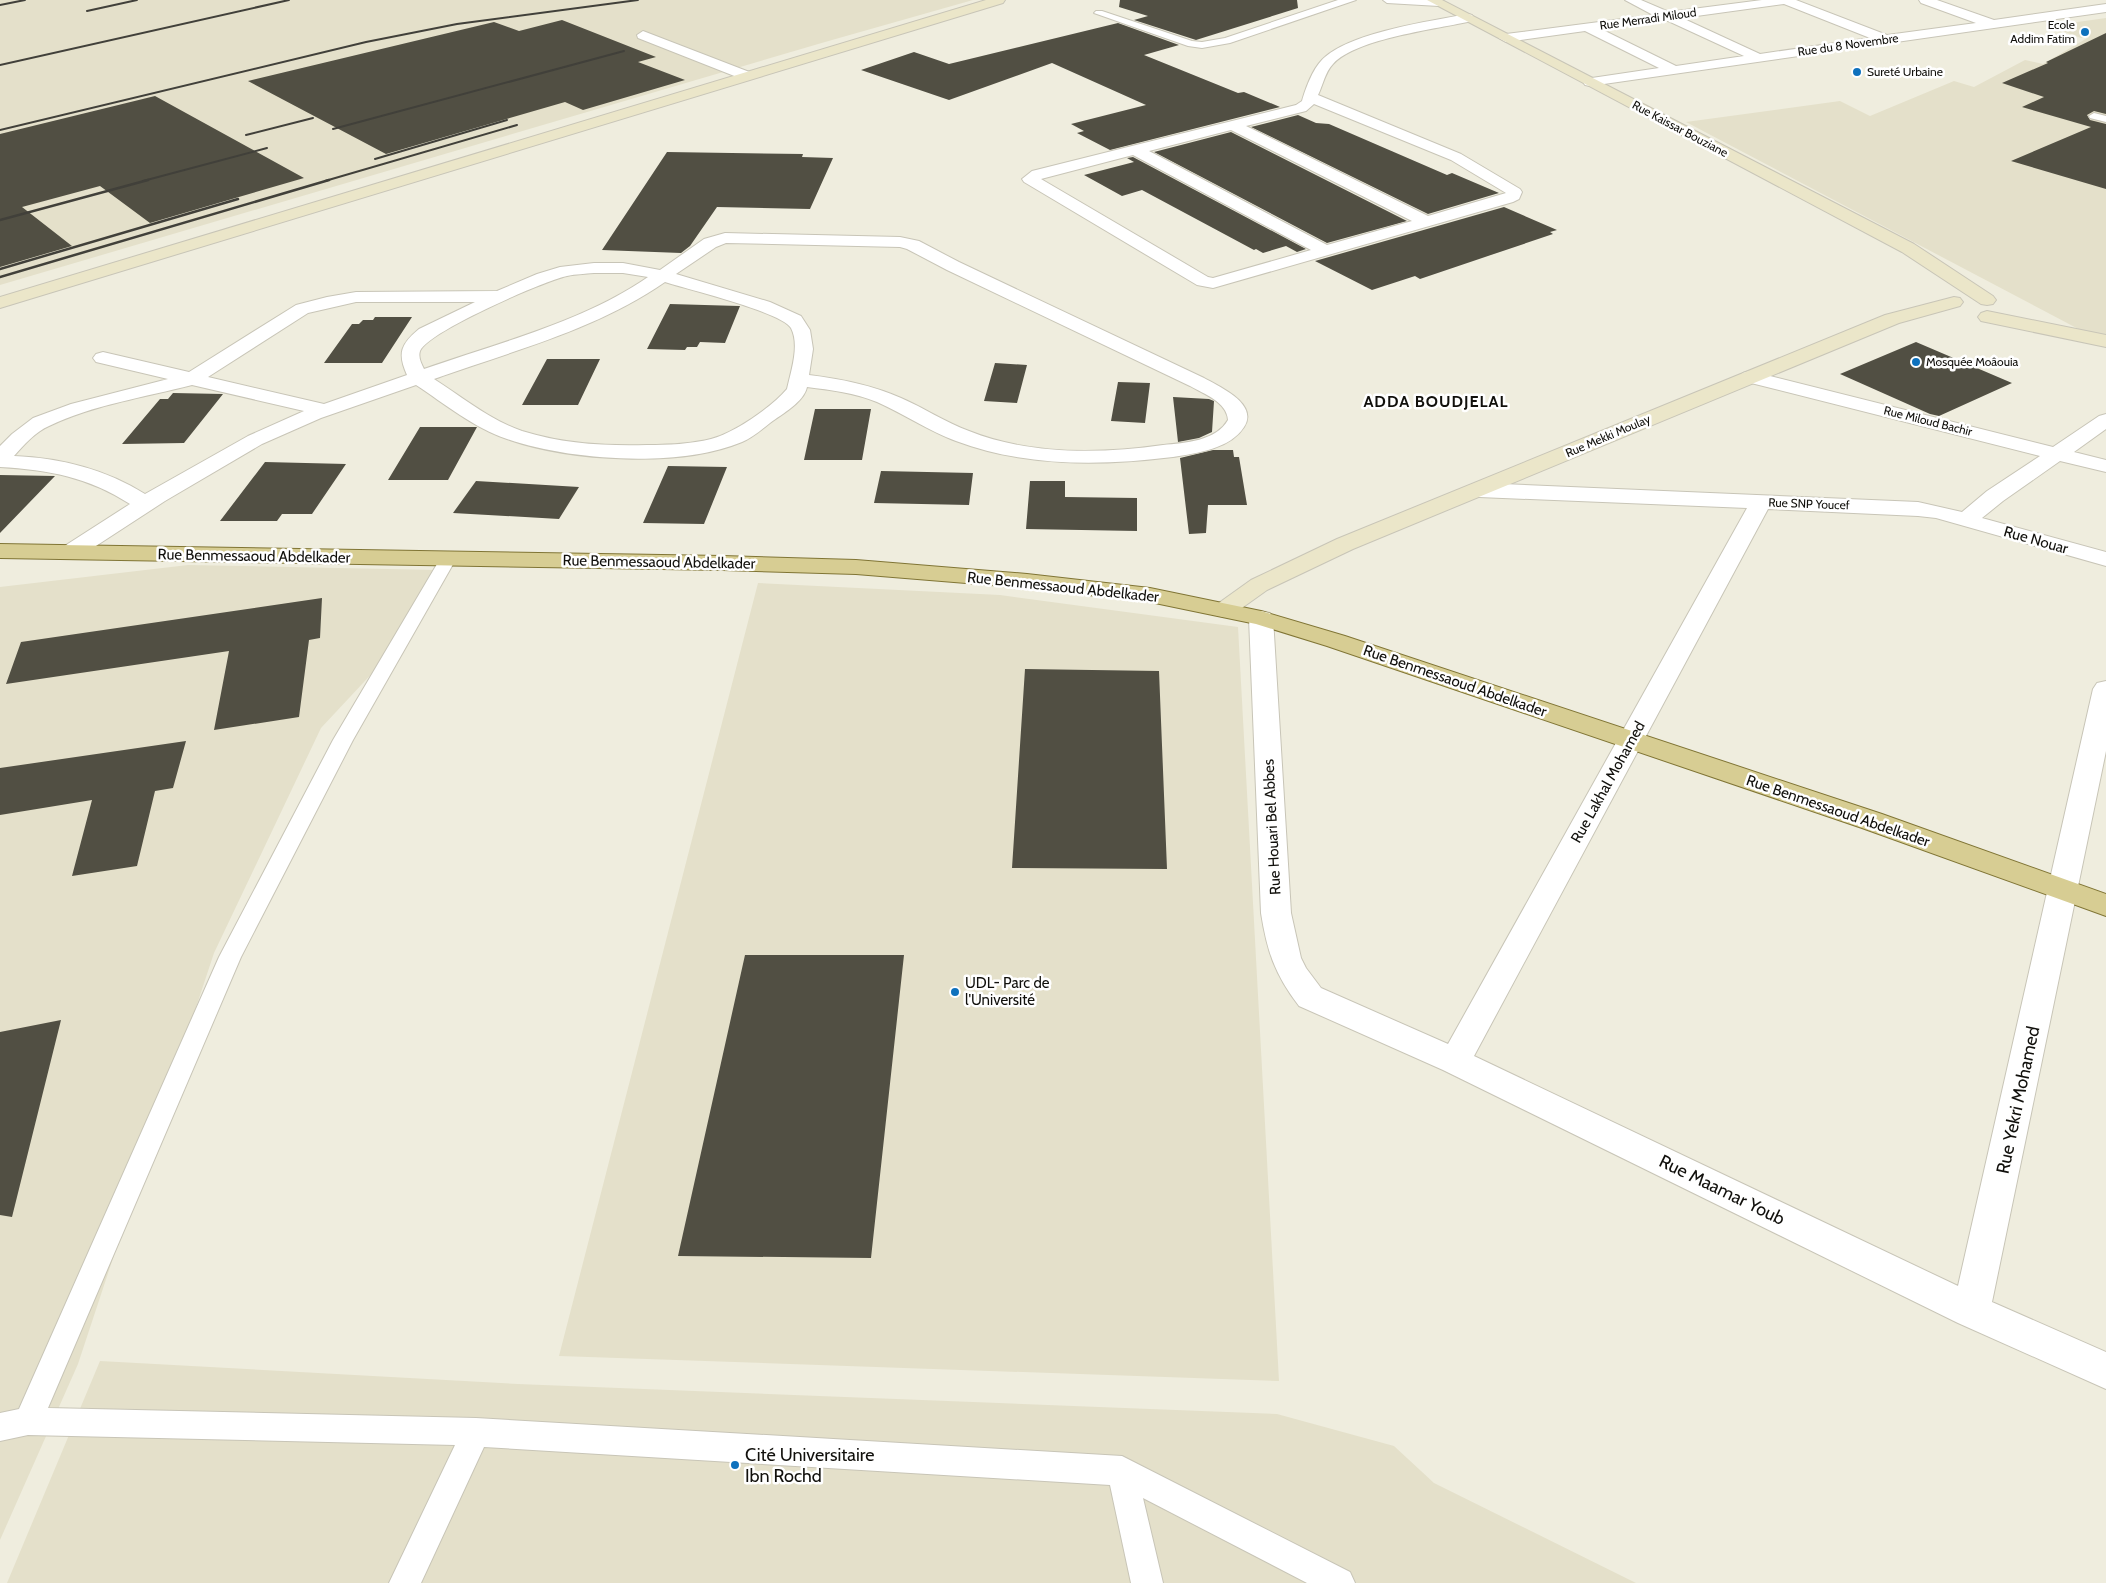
<svg xmlns="http://www.w3.org/2000/svg" width="2106" height="1583" viewBox="0 0 2106 1583" font-family="Cabin,sans-serif">
	<style>
		.built { fill: #e4e0ca }
		.building { fill: #514f43 }
		.lines { fill: none; stroke-linecap: round; stroke-linejoin: round }
		.lane-casing { stroke: #c8c5b7; stroke-width: 2 }
		.street-casing { stroke: #c8c5b7; stroke-width: 2 }
		.secondary-casing { stroke: #c8c5b7; stroke-width: 2 }
		.primary-casing { stroke: #807535; stroke-width: 2 }
		.lane { fill: #fff; fill-rule: evenodd }
		.street { fill: #fff; fill-rule: evenodd }
		.secondary { fill: #ebe6c9; fill-rule: evenodd }
		.primary { fill: #d7cd93; fill-rule: evenodd }
		.rail-far1 { stroke: #41403a; stroke-width: 2 }
		.rail { stroke: #41403a; stroke-width: 2.5 }
		.poi-dot { fill: #0e71bd; stroke: #fff; stroke-width: 2 }
		.labels { text-anchor: middle; stroke-width: 5; stroke-linejoin: round; paint-order: stroke }
		.far-street-label { font-size: 12px; fill: #11100c; stroke: #fff }
		.far-poi-label { font-size: 12px; fill: #11100c; stroke: #fff; text-anchor: start }
		.street-label { font-size: 15px; fill: #11100c; stroke: #fff }
		.poi-label { font-size: 15px; fill: #11100c; stroke: #fff; text-anchor: start }
		.far-district-label { font-size: 16px; font-weight: bold; letter-spacing: 1px; fill: #11100c; stroke: #fff }
		.near-street-label { font-size: 18px; fill: #11100c; stroke: #fff }
		.near-poi-label { font-size: 18px; fill: #11100c; stroke: #fff; text-anchor: start }
	</style>
	<rect width="100%" height="100%" fill="#efedde"/>
	<path class="built" d="M0 0H973L825 42 0 285Z
		M2106 18V337L2086 333 1686 122 1840 101 1870 116 1954 81 1974 87 2025 60 2043 64 2089 37 2081 38 2049 26Z
		M188 565 436 570 378 667 321 728 214 953 78 1364 0 1540V587Z
		M758 583 1000 595 1238 627 1279 1381 559 1356Z
		M100 1361 518 1384 1277 1414 1394 1446 1434 1483 1636 1583H7Z"/>
	<path class="building" d="M1120 0H1297L1298 8 1196 40 1134 20 1148 16 1119 7Z
		M562 20 656 57 638 62 685 80 583 110 565 102 386 154 248 81 494 22 519 31Z
		M1118 23 1179 45 1144 55 1238 93 1244 92 1280 107 1110 150 1077 133 1084 131 1071 124 1146 105 1052 63 949 100 861 70 914 52 949 64Z
		M2106 33V114L2094 111 2087 115 2090 120 2106 124V189L2011 161 2091 127 2022 107 2044 97 2002 83 2048 63 2046 62Z
		M155 96 304 178 150 223 100 186 22 207 72 246 0 267V134Z
		M1298 115 1316 123 1329 124 1447 175 1452 173 1499 193 1428 214 1251 127Z
		M1231 132 1407 221 1327 243 1154 152Z
		M667 152 803 154 802 157 833 158 810 209 717 207 690 246 681 253 602 250Z
		M1133 157 1306 249 1297 252 1286 246 1263 253 1256 249 1254 250 1142 190 1122 196 1084 175 1134 162 1127 158Z
		M1504 207 1557 230 1550 232 1553 234 1420 279 1415 276 1372 290 1315 261Z
		M670 304 739 306H740L725 343 700 342 697 347H687L685 350 647 349Z
		M375 317H412L382 363H324L352 324H359L363 320H373Z
		M1916 342 2012 383 1939 416 1930 414 1840 374Z
		M547 359H600L578 405H522Z
		M995 363 1027 365 1017 403 984 401Z
		M1118 382 1150 383 1145 423 1111 421Z
		M173 393 223 394 184 443 122 444 160 399H168Z
		M1173 397 1209 399 1214 401 1212 432 1199 438 1178 442Z
		M815 409H871L862 460H804Z
		M420 427H477L448 480H388Z
		M1213 450H1233L1234 457H1239L1247 505H1208L1206 533 1189 534 1180 458Z
		M265 462 346 464 312 514H282L277 521H220Z
		M668 466 727 467 704 524 643 523Z
		M881 471 973 473 969 505 874 503Z
		M0 475 55 476 0 533Z
		M476 481 579 487 559 519 453 513Z
		M1030 481H1065V497L1137 498V531L1026 529Z
		M322 598 320 638 309 640 299 717 214 730 229 651 6 684 21 642Z
		M1025 669 1159 671 1167 869 1012 868Z
		M186 741 173 788 155 791 137 866 72 876 92 800 0 815V768Z
		M745 955H904L871 1258 678 1256Z
		M61 1020 12 1217 0 1215V1032Z"/>
	<g class="lines">
		<g class="lane-casing">
			<path id="lane" d="M1338 0H1356L1230 43 1202 48 1188 46 1094 13 1096 11H1102L1192 41 1202 42 1225 38Z
				M1383 0H1434L1443 3 1439 6 1387 3Z
				M2094 113 2106 116V122L2090 118 2089 116Z
				M448 554 454 555 456 559 353 740 241 957 48 1408 476 1418 1122 1456 1350 1572 1355 1583H1307L1143 1498 1163 1583H1131L1110 1485 484 1447 421 1583H389L455 1445 28 1435 0 1441V1413L19 1409 219 957 333 740 440 559 442 555Z"/>
		</g>
		<g class="street-casing">
			<path id="street" d="M1625 0H1641L1669 12 1762 0H1796L1887 35 1976 23 1921 3 1919 0H1937L1994 20 2106 4V12L1590 86 1585 85 1583 82 1585 79 1659 68 1585 31 1506 42 1499 38 1506 34 1653 15ZM1784 4 1870 38 1760 54 1682 18ZM1666 20 1744 56 1676 66 1601 29Z
				M1468 14 1472 15 1474 18 1472 21C1438 29 1357 38 1333 64 1325 72 1323 85 1318 95L1461 154 1520 189 1522 192 1519 199 1513 202 1213 288 1197 285 1024 182 1022 179 1032 171 1296 105 1302 101C1306 87 1314 66 1325 57 1354 32 1430 21 1468 14ZM1314 104 1451 160 1506 193 1428 216 1246 126 1306 111ZM1231 130 1412 221 1327 245 1149 151ZM1133 155 1311 250 1213 278 1208 277 1041 179Z
				M643 31 752 73 754 76 752 79H742L638 38 637 35Z
				M725 233 900 237 919 241 959 262 1204 378C1220 387 1259 404 1244 427 1230 449 1197 453 1173 457 1101 466 1025 467 956 441 929 431 904 414 877 402 855 393 831 390 807 387 804 402 782 414 770 423 761 430 752 438 742 442 680 468 570 461 507 439 474 428 445 404 416 385L321 418 262 444 165 501 79 557 71 559 63 557 60 552 63 547 130 504C88 477 49 470 0 467V446L12 434 33 418 71 404 168 379 96 362 93 358 96 354 103 352 189 372 296 305 327 297 356 292 497 291 537 274 560 267 594 263H623L660 270 704 239ZM726 243 900 247 907 249 947 270 1190 386C1204 394 1227 402 1228 420 1216 441 1185 443 1163 445 1100 454 1029 455 969 431 945 422 924 408 901 398 872 385 841 379 809 375L813 349 810 330 801 316 770 302 676 274 716 247ZM594 273H623L648 277C583 322 498 343 424 369 421 363 418 357 420 351 427 332 544 281 567 276 576 274 585 274 594 273ZM665 282C686 289 782 312 791 328 800 345 791 371 787 389 772 407 734 433 711 439 691 444 668 445 647 445 604 446 564 444 522 431 490 420 462 397 434 379 512 351 596 330 665 282ZM356 302H475L419 329C401 344 397 353 407 375L324 404 208 377 308 313ZM192 385 304 411 248 436 145 494C105 469 61 458 14 456 24 445 35 432 49 426 92 405 146 397 192 385Z
				M1750 371 2053 447 2099 416 2106 414V429L2074 452 2106 460V472L2060 461 2003 501 1982 518 2106 552V566L1936 518 1918 516 1768 509 1474 1056 1958 1286 2093 689 2097 683 2106 681V751L1992 1302 2106 1352V1389L1958 1323 1443 1070 1299 1006C1275 975 1267 951 1261 913L1249 618 1252 613 1261 611 1270 613 1273 618 1291 913 1301 958 1306 968 1321 988 1448 1044 1747 508 1479 497 1471 495 1468 490 1471 485 1479 483 1918 502 1962 512 1987 491 2040 456 1743 381 1740 377 1743 373Z"/>
		</g>
		<g class="secondary-casing">
			<path id="secondary" d="M986 0H1005L1003 3 0 308V297Z
				M1427 0H1442L1914 244 1993 296 1996 300 1993 304 1987 305 1981 304 1902 252Z
				M1954 297 1960 298 1963 302 1960 306 1899 323 1353 549 1267 590 1232 615 1224 617 1216 615 1212 610 1216 605 1251 580 1337 539 1885 315Z
				M1987 311 2106 335V347L1981 321 1978 317 1981 313Z"/>
		</g>
		<g class="primary-casing">
			<path id="primary" d="M0 544 723 556 856 560 1027 574 1150 588 1261 611 1345 636 1882 814 2106 894V916L1862 828 1327 646 1256 624 1150 602 1027 588 856 574 723 570 0 558Z"/>
		</g>
		<use href="#lane" class="lane"/>
		<use href="#street" class="street"/>
		<use href="#secondary" class="secondary"/>
		<use href="#primary" class="primary"/>
		<path class="rail-far1" d="M0 5 25 0
			M87 11 137 0
			M0 65 289 0
			M333 129 624 51
			M0 130 366 42 457 24 638 0
			M246 135 313 118
			M375 159 507 120
			M143 181 267 148
			M325 181 517 125"/>
		<path class="rail" d="M0 220 148 180
			M0 269 238 199
			M0 277 329 180"/>
	</g>
	<g class="poi-dot">
		<circle cx="2085" cy="32" r="5"/>
		<circle cx="1857" cy="72" r="5"/>
		<circle cx="1916" cy="362" r="5"/>
		<circle cx="955" cy="992" r="5"/>
		<circle cx="735" cy="1465" r="5"/>
	</g>
	<g class="labels">
		<g class="far-street-label">
			<text transform="translate(1648 19) rotate(-8)" y="4">Rue Merradi Miloud</text>
			<text transform="translate(1848 45) rotate(-8)" y="4">Rue du 8 Novembre</text>
			<text transform="translate(1680 129) rotate(28)" y="4">Rue Kaissar Bouziane</text>
			<text transform="translate(1928 421) rotate(14)" y="4">Rue Miloud Bachir</text>
			<text transform="translate(1608 436) rotate(-23)" y="4">Rue Mekki Moulay</text>
			<text transform="translate(1809 504) rotate(2)" y="4">Rue SNP Youcef</text>
		</g>
		<g class="far-poi-label">
			<text x="2075" y="29" text-anchor="end">Ecole<tspan x="2075" dy="14">Addim Fatim</tspan></text>
			<text x="1867" y="76">Sureté Urbaine</text>
			<text x="1926" y="366">Mosquée Moâouia</text>
		</g>
		<g class="street-label">
			<text transform="translate(2036 540) rotate(16)" y="5">Rue Nouar</text>
			<text transform="translate(254 556) rotate(1)" y="5">Rue Benmessaoud Abdelkader</text>
			<text transform="translate(659 562) rotate(1)" y="5">Rue Benmessaoud Abdelkader</text>
			<text transform="translate(1063 587) rotate(6)" y="5">Rue Benmessaoud Abdelkader</text>
			<text transform="translate(1455 681) rotate(19)" y="5">Rue Benmessaoud Abdelkader</text>
			<text transform="translate(1608 782) rotate(-61)" y="5">Rue Lakhal Mohamed</text>
			<text transform="translate(1838 811) rotate(19)" y="5">Rue Benmessaoud Abdelkader</text>
			<text transform="translate(1272 827) rotate(-93)" y="5">Rue Houari Bel Abbes</text>
		</g>
		<g class="poi-label">
			<text x="965" y="988">UDL- Parc de<tspan x="965" dy="17">l'Université</tspan></text>
		</g>
		<g class="far-district-label">
			<text x="1436" y="407">ADDA BOUDJELAL</text>
		</g>
		<g class="near-street-label">
			<text transform="translate(2018 1100) rotate(-78)" y="6">Rue Yekri Mohamed</text>
			<text transform="translate(1722 1190) rotate(26)" y="6">Rue Maamar Youb</text>
		</g>
		<g class="near-poi-label">
			<text x="745" y="1461">Cité Universitaire<tspan x="745" dy="21">Ibn Rochd</tspan></text>
		</g>
	</g>
</svg>
